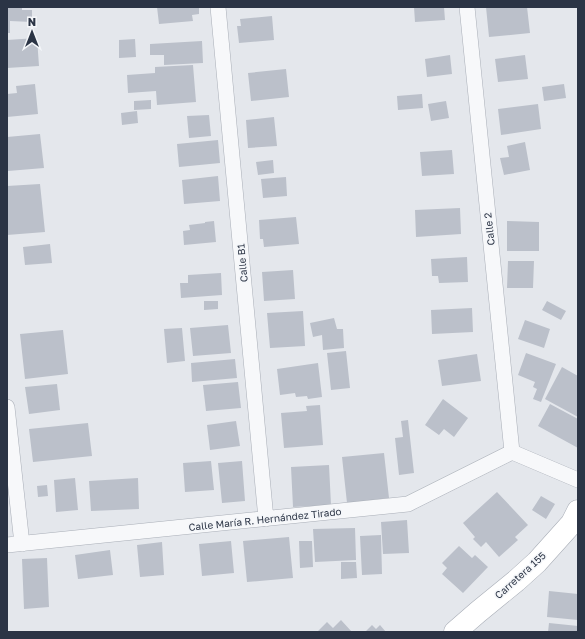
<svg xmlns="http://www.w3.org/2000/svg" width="585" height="639" viewBox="0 0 585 639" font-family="'Golos Text',sans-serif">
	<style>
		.building { fill: #bbc0ca }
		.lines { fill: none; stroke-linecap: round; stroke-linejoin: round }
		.street-casing { stroke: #a9aeb7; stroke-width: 16 }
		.secondary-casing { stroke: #a9aeb7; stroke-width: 23 }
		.street { stroke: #f7f8fa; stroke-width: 15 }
		.secondary { stroke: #fff; stroke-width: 22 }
		.labels { text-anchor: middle; stroke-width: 3; stroke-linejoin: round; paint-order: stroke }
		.street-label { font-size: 10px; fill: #2b3445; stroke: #f4f6f9 }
	</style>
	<rect width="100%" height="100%" fill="#e4e7ec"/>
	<path class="building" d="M7 7H22V10H32V22L10 21V33H7Z
		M157 7H199V14L192 15 193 21 159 24Z
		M414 7H444L445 20 415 22Z
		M486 7H527L530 33 489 37Z
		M272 16 274 40 239 43 237 26H241L240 19Z
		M37 38 39 66 7 68V40Z
		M135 39 136 57 119 58V40Z
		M202 41 203 63 164 65V55H150V44Z
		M450 55 452 74 427 77 425 59Z
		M525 55 528 79 498 82 495 59Z
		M193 65 196 102 157 105 156 91 128 93 127 75 155 73V67Z
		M286 69 289 97 251 101 248 73Z
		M35 84 38 114 7 117V94L17 93 16 86Z
		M564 84 566 98 544 101 542 87Z
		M422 94 423 108 398 110 397 96Z
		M151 100V109L134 110V101Z
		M446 101 449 118 431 121 428 104Z
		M538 104 541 129 501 135 498 109Z
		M137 111 138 123 122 125 121 113Z
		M209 115 211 136 189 138 187 116Z
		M274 117 277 146 248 148 246 120Z
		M40 134 44 168 8 171 7 162V137Z
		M218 140 220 163 179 167 177 144Z
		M525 142 530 170 504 175 500 158 509 157 507 146Z
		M452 150 454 174 422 176 420 152Z
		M273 160 274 173 258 175 256 162Z
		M218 176 220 201 184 204 182 180Z
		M286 177 287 196 263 198 261 179Z
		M40 184 45 232 7 235V186Z
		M460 208 461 234 416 237 415 210Z
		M296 217 299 244 264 247 263 239H260L259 220Z
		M214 221 216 242 184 245 183 231 190 230 189 225 205 223V222Z
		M507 221 539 222V251H507Z
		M50 244 52 263 25 265 23 247Z
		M467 257 468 282 439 283 438 276H432L431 259Z
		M508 261H534L533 288H507Z
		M293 270 295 299 264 301 262 272Z
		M221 273 222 295 181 298 180 283H188V275Z
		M204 301H218V309L204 310Z
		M547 301 566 311 561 320 542 310Z
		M472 308 473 332 432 334 431 310Z
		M303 311 305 346 270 348 267 313Z
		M334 318 337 329H343L344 348 323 350 322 335 313 337 310 323Z
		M525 320 550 329 544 348 518 339Z
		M228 325 231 353 193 356 190 328Z
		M182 328 185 361 167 363 164 329Z
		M63 330 68 374 25 379 20 334Z
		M346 351 350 388 331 390 327 353Z
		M526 353 556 364 541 402 533 399 537 389 533 387 535 382 518 375Z
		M477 354 481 381 442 386 438 360Z
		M235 359 237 378 192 382 191 363Z
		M318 363 322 397 308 399 307 396 296 397 295 393 280 395 277 369Z
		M562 367 578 376V417L545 399Z
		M238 382 241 408 206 411 203 385Z
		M57 384 60 410 29 414 25 387Z
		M443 399 468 418 454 437 444 429 439 435 425 425Z
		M550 404 578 419V448L538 426Z
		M320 405 323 445 284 448 281 413 307 411 306 406Z
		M408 420 414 473 399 475 395 438 403 437 401 421Z
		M236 421 240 446 210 450 207 425Z
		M88 423 92 456 33 462 29 429Z
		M384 453 389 498 347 503 342 457Z
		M211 461 214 490 185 492 183 463Z
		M242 461 245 501 222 503 218 463Z
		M329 465 331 505 293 507 291 467Z
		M75 478 78 510 56 512 54 480Z
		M138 478 139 509 91 511 89 481Z
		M47 485 48 496 38 497 37 486Z
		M497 492 528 525 515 537 518 540 499 557 486 542 481 547 473 539 475 537 463 523Z
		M541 496 555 504 546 519 532 510Z
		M407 520 409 553 383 554 381 522Z
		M355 528 356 560 315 562 313 529Z
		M381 535 382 574 362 575 360 536Z
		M289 537 293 578 247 582 243 541Z
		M231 541 234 573 202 576 199 544Z
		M299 541H312L313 567 300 568Z
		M162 542 164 575 140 577 137 545Z
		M459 546 472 558 475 555 488 567 463 593 442 574 447 568 442 563Z
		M110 550 113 575 78 579 75 555Z
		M47 558 49 607 24 609 22 559Z
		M341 562H356L357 578 341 579Z
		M549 591 578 594V620L547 617Z
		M341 620 352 632H317L327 622 333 628Z
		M549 623 578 626V632H548Z
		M372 625 376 629 380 625 386 632H365Z"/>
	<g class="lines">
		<g class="street-casing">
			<path id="street" d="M218 7 266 519
				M467 7 512 452
				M7 407 22 544
				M512 452 578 480
				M7 545 408 504 512 452"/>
		</g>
		<g class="secondary-casing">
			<path id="secondary" d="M455 632 478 612 516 581 537 562 572 523 578 511"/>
		</g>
		<use href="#street" class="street"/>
		<use href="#secondary" class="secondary"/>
	</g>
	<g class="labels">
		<g class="street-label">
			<text transform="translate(489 229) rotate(-96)" y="4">Calle 2</text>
			<text transform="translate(242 263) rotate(-95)" y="4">Calle B1</text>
			<text transform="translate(265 519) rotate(-6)" y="4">Calle María R. Hernández Tirado</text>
			<text transform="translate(520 575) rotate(-42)" y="4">Carretera 155</text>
		</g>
	</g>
	<rect width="585" height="639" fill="none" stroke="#2b3445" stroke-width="16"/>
	<g transform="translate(32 32)" stroke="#f4f6f9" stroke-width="3" paint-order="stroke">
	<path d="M0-3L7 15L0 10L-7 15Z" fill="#2b3445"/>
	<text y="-6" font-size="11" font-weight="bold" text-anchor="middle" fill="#2b3445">N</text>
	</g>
</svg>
